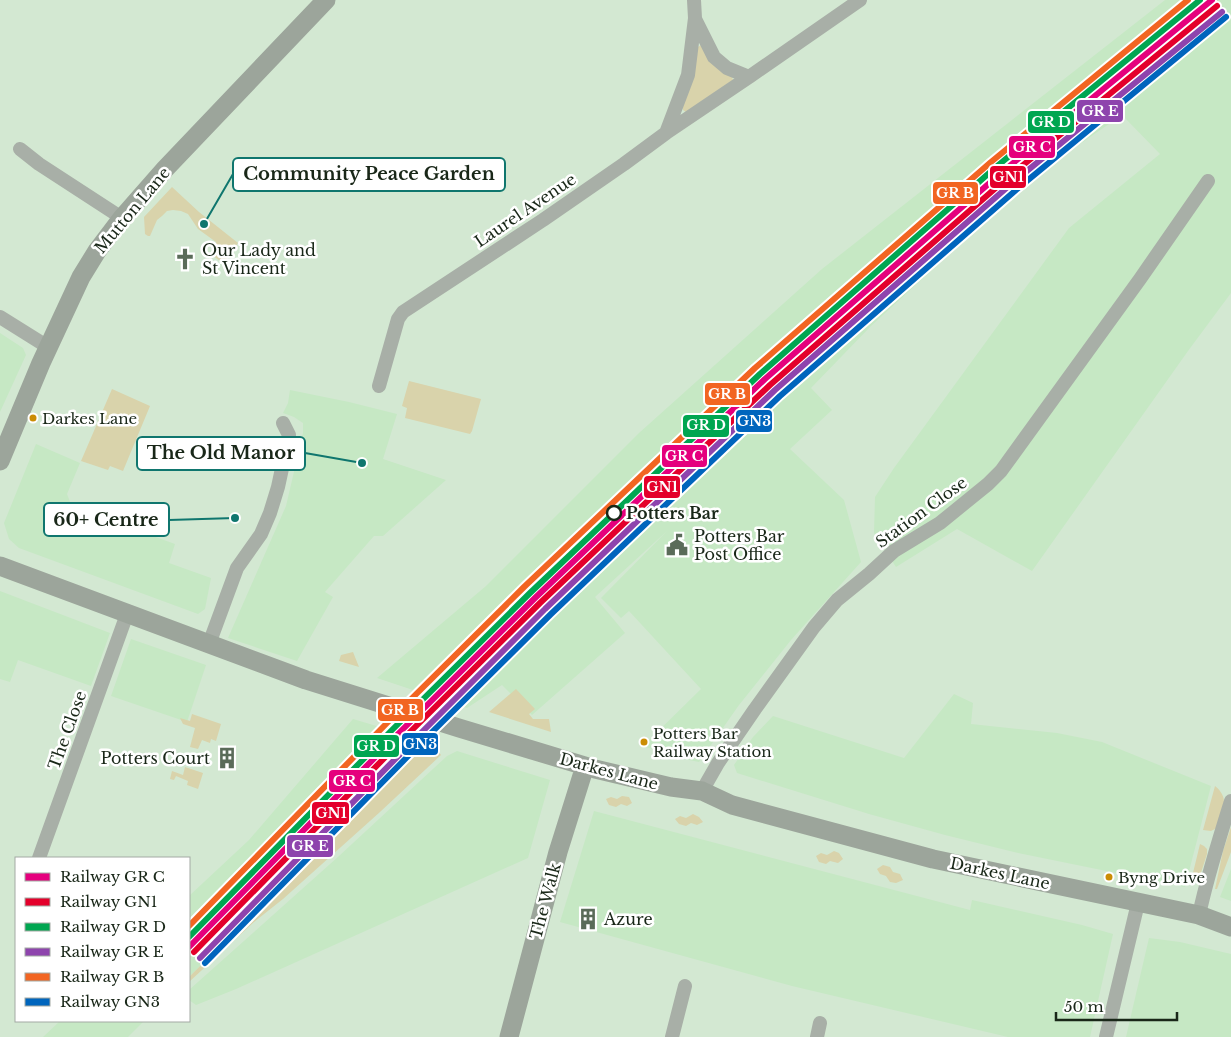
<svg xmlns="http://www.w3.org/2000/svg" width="1231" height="1037" viewBox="0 0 1231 1037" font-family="'Libre Baskerville',serif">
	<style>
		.built { fill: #c6e8c4 }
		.green { fill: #d9d3ab }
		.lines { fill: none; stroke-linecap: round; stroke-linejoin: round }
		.street { stroke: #a8afa7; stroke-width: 14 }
		.secondary { stroke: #9ca59b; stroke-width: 19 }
		.rail-1-casing { stroke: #fff; stroke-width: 10 }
		.rail-2-casing { stroke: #fff; stroke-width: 10 }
		.rail-3-casing { stroke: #fff; stroke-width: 10 }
		.rail-4-casing { stroke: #fff; stroke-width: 10 }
		.rail-5-casing { stroke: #fff; stroke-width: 10 }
		.rail-6-casing { stroke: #fff; stroke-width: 10 }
		.rail-1 { stroke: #e5007d; stroke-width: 6 }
		.rail-2 { stroke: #e4002b; stroke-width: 6 }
		.rail-3 { stroke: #00a651; stroke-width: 6 }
		.rail-4 { stroke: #8e44ad; stroke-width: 6 }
		.rail-5 { stroke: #f26522; stroke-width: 6 }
		.rail-6 { stroke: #0065bd; stroke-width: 6 }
		.bus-dot { fill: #cb8d05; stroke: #fff; stroke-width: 2 }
		.stop-dot { fill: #fff; stroke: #192718; stroke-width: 2.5 }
		.labels { text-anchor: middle; stroke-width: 5; stroke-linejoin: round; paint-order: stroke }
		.bus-label { font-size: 15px; fill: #192718; stroke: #fff; text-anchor: start }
		.street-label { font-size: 16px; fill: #192718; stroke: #fff }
		.poi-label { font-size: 16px; fill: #192718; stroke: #fff; text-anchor: start }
		.stop-label { font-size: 16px; font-weight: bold; fill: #192718; stroke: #fff; text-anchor: start }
		.leader { fill: none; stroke: #0f766e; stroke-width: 2 }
		.callout-dot { fill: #0f766e; stroke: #fff; stroke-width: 2 }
		.callout { fill: #fff; stroke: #0f766e; stroke-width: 2 }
		.callout-label { font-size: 18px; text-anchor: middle; font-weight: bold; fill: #192718 }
		.line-badge { stroke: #fff; stroke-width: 2 }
		.badge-label { font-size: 14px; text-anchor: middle; font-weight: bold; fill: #fff }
	</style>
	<rect width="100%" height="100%" fill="#d3e8d2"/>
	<path class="built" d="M1165 0H1231V293L1188 351 1032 571 957 529 896 567 874 533 875 497 894 468 1069 228 1160 154 1122 115 1051 164 982 224 871 326 811 388 832 410 790 449 844 500 861 562 791 640 739 705 699 762 679 758 643 746 701 689 629 611 621 618 601 598 667 531 595 597 625 633 532 715 502 685 467 708 377 678 486 586 639 433 822 269Z
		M0 333 23 348 26 355 0 412Z
		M290 390 349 402 397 414 383 459 446 480 383 536H374L325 592 333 597 297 661 228 638 286 506 303 433V423L294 417 283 413 288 403Z
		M36 444 80 463 67 494 72 507 175 544 169 563 211 578 205 609 198 614 19 548 9 539 4 523Z
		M0 591 110 633 91 686 18 660 10 682 0 679Z
		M131 639 206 665 187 722 111 696Z
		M954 694 973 703 971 724 1057 733 1102 742 1211 786 1185 887 1018 853 945 835 869 814 737 773 734 765 753 737 773 716 904 758Z
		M353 719 427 741 189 977V896L249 840Z
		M457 751 550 780 528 858 236 989 196 1005 189 1000V990L339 856 447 756Z
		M594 811 970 910 972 900 1082 925 1113 934 1090 1037H1008L792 986 560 922Z
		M1231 869V901L1220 897Z
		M1149 938 1180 942 1231 954V1037H1126Z
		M60 1021H144L128 1037H43Z"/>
	<path class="green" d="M701 45 732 77 733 80 686 112 683 110V107L698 47Z
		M172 187 199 212 238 243 223 263 213 256 215 253 216 242 198 229 188 214 181 211 173 210 167 211 162 216 157 220 150 236H148L145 234 144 217Z
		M409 381 481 399 472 431 470 434 405 418 407 408 402 406Z
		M112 389 150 406 123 471 110 466 108 470 81 461Z
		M353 652 359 667 339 661 341 655Z
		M516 689 535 709 529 714 533 719H549L551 732 489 712Z
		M192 714 221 724 216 741 211 739 210 743 202 740 198 749 190 747 195 728 183 724 180 718 190 721Z
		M427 741 431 748 435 747 441 755 380 812 283 899 254 922 189 982V977Z
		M185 767 203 773 198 789 187 785 188 781 176 776 174 780 170 779 172 771 183 775Z
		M1215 786C1231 799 1222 811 1217 828L1211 831 1203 830Z
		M622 796 629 797 632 803 627 806 621 804 616 807 609 805 606 799 611 797 617 799Z
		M693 814 699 817 703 822 697 825 691 823 686 826 679 824 675 819 680 816 686 818Z
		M1231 827V852L1217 889H1215L1223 851Z
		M1200 844 1204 846 1207 849V854L1199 879 1192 877Z
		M834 851 839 853 843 859 838 863 830 861 826 864 819 862 816 856 821 853 827 855Z
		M883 865 890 867 893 872 900 874 903 880 896 883 890 882 886 876 880 874 877 869Z"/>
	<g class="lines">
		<path class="street" d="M749 77 860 0
			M666 133 749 77 727 68 714 57 695 19
			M20 149 39 164 122 218
			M0 317 48 347
			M379 386 398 319 403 312 543 220 624 164 666 133 688 75 695 18 694 0
			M209 644 237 568 261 534 270 513 278 487 286 450 289 435 283 423
			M702 791 718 763 755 709 814 627 837 600 869 574 894 551 940 523 988 484 1001 471 1140 279 1208 181
			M39 858 127 614
			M1199 915C1207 877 1219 839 1231 801
			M672 1037 685 986
			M817 1037 820 1023
			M1106 1037 1138 903"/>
		<path class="secondary" d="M0 461 41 363 81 277 97 251 122 218 165 169 326 0
			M0 566 306 680 459 728 595 769 671 787 702 791 732 805 933 859 1199 915 1231 927
			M509 1037 558 852 585 766"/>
		<g class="rail-1-casing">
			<path id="rail-1" d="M189 947 397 735 535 598 765 379 1001 173 1212 0"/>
		</g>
		<g class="rail-2-casing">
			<path id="rail-2" d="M194 952 402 740 540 603 770 385 1006 179 1217 6"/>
		</g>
		<g class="rail-3-casing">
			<path id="rail-3" d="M189 937 392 730 530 593 760 374 996 167 1200 0"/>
		</g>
		<g class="rail-4-casing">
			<path id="rail-4" d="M200 958 408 746 545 609 775 390 1011 184 1222 12"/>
		</g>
		<g class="rail-5-casing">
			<path id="rail-5" d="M189 926 386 724 524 587 755 368 991 162 1188 0"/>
		</g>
		<g class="rail-6-casing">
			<path id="rail-6" d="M205 963 413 751 551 614 780 396 1016 190 1226 17"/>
		</g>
		<use href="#rail-1" class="rail-1"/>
		<use href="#rail-2" class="rail-2"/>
		<use href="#rail-3" class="rail-3"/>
		<use href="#rail-4" class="rail-4"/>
		<use href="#rail-5" class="rail-5"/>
		<use href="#rail-6" class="rail-6"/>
	</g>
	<defs>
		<g id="church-bare" transform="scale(1.725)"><path d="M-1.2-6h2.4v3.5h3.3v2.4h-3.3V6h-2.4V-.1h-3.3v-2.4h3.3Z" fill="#5a6b59" stroke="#fff" stroke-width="2.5" paint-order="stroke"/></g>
		<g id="civic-bare" transform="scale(1.725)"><path d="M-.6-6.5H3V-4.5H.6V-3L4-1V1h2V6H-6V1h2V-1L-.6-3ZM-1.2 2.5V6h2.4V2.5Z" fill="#5a6b59" stroke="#fff" stroke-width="2.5" paint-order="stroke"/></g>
		<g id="building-bare" transform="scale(1.725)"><path d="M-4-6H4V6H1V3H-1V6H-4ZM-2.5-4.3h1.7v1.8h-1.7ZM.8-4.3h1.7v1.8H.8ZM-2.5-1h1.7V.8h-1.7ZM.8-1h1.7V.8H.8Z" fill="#5a6b59" stroke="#fff" stroke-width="2.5" paint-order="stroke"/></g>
	</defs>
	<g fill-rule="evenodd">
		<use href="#church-bare" x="185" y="259"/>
		<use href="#civic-bare" x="677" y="545"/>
		<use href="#building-bare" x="227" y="758"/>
		<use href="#building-bare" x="588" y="919"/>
	</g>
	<g class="bus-dot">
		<circle cx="33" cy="418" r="4.5"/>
		<circle cx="644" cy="742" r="4.5"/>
		<circle cx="1109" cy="877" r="4.5"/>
	</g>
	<circle class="stop-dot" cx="614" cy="513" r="7"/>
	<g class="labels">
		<g class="bus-label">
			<text x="42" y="424">Darkes Lane</text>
			<text x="653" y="739">Potters Bar<tspan x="653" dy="18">Railway Station</tspan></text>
			<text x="1118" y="883">Byng Drive</text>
		</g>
		<g class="street-label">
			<text transform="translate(132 210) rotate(-50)" y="6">Mutton Lane</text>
			<text transform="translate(525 210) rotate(-34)" y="6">Laurel Avenue</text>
			<text transform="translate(921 512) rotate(-36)" y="6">Station Close</text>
			<text transform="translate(67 730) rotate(-70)" y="6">The Close</text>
			<text transform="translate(609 771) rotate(15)" y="6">Darkes Lane</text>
			<text transform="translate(1000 873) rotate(12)" y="6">Darkes Lane</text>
			<text transform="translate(545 901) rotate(-75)" y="6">The Walk</text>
		</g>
		<g class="poi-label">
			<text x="202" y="256">Our Lady and<tspan x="202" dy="18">St Vincent</tspan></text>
			<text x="694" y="542">Potters Bar<tspan x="694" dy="18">Post Office</tspan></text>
			<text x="210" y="764" text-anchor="end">Potters Court</text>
			<text x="604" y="925">Azure</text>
		</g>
		<g class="stop-label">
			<text x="626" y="519">Potters Bar</text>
		</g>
	</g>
	<path class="leader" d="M204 224L233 174M362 463L305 453M235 518L169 520"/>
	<g class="callout-dot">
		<circle cx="204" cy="224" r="5"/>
		<circle cx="362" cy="463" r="5"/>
		<circle cx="235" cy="518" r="5"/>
	</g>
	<g class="callout">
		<rect x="233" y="158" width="272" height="33" rx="5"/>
		<rect x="137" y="437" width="168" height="33" rx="5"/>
		<rect x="44" y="503" width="125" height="33" rx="5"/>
	</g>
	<g class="callout-label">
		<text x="369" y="180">Community Peace Garden</text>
		<text x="221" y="459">The Old Manor</text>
		<text x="106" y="526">60+ Centre</text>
	</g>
	<g class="line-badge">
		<rect x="1076" y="99" width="48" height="24" rx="5" fill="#8e44ad"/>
		<rect x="1027" y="110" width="48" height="24" rx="5" fill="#00a651"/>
		<rect x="1008" y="135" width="48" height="24" rx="5" fill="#e5007d"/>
		<rect x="989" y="165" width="38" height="24" rx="5" fill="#e4002b"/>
		<rect x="932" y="181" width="47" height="24" rx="5" fill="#f26522"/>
		<rect x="704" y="382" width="47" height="24" rx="5" fill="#f26522"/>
		<rect x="735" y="409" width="38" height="24" rx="5" fill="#0065bd"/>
		<rect x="682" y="414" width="48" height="24" rx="5" fill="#00a651"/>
		<rect x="661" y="444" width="47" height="24" rx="5" fill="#e5007d"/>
		<rect x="643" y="475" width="38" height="24" rx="5" fill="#e4002b"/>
		<rect x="377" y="698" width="47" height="24" rx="5" fill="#f26522"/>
		<rect x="401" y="732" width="38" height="24" rx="5" fill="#0065bd"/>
		<rect x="353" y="734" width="47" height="24" rx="5" fill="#00a651"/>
		<rect x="328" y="769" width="48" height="24" rx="5" fill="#e5007d"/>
		<rect x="311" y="801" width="39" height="24" rx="5" fill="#e4002b"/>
		<rect x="286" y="834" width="48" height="24" rx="5" fill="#8e44ad"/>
	</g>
	<g class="badge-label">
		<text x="1100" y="116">GR E</text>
		<text x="1051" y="127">GR D</text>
		<text x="1032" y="152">GR C</text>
		<text x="1008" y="182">GN1</text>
		<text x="955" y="198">GR B</text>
		<text x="727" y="399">GR B</text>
		<text x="754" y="426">GN3</text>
		<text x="706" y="430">GR D</text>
		<text x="684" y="461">GR C</text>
		<text x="662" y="492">GN1</text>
		<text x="400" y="715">GR B</text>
		<text x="420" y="749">GN3</text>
		<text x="376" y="751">GR D</text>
		<text x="352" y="786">GR C</text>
		<text x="331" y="818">GN1</text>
		<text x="310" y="851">GR E</text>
	</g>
	<rect x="15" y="857" width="175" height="165" fill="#ffffff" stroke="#a3a9a3"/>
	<rect x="25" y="873" width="25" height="8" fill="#e5007d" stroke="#a3a9a3"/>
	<text x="60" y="882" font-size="15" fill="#192718">Railway GR C</text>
	<rect x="25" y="898" width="25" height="8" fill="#e4002b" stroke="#a3a9a3"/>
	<text x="60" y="907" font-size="15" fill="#192718">Railway GN1</text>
	<rect x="25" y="923" width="25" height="8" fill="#00a651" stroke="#a3a9a3"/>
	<text x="60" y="932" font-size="15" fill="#192718">Railway GR D</text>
	<rect x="25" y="948" width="25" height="8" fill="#8e44ad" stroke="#a3a9a3"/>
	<text x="60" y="957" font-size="15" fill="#192718">Railway GR E</text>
	<rect x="25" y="973" width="25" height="8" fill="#f26522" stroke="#a3a9a3"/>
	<text x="60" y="982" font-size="15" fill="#192718">Railway GR B</text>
	<rect x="25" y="998" width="25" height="8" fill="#0065bd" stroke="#a3a9a3"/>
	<text x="60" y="1007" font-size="15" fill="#192718">Railway GN3</text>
	<path d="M1056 1012v8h121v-8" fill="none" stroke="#192718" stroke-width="2.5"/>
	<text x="1064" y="1012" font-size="15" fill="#192718" stroke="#ffffff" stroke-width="4" paint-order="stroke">50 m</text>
</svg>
